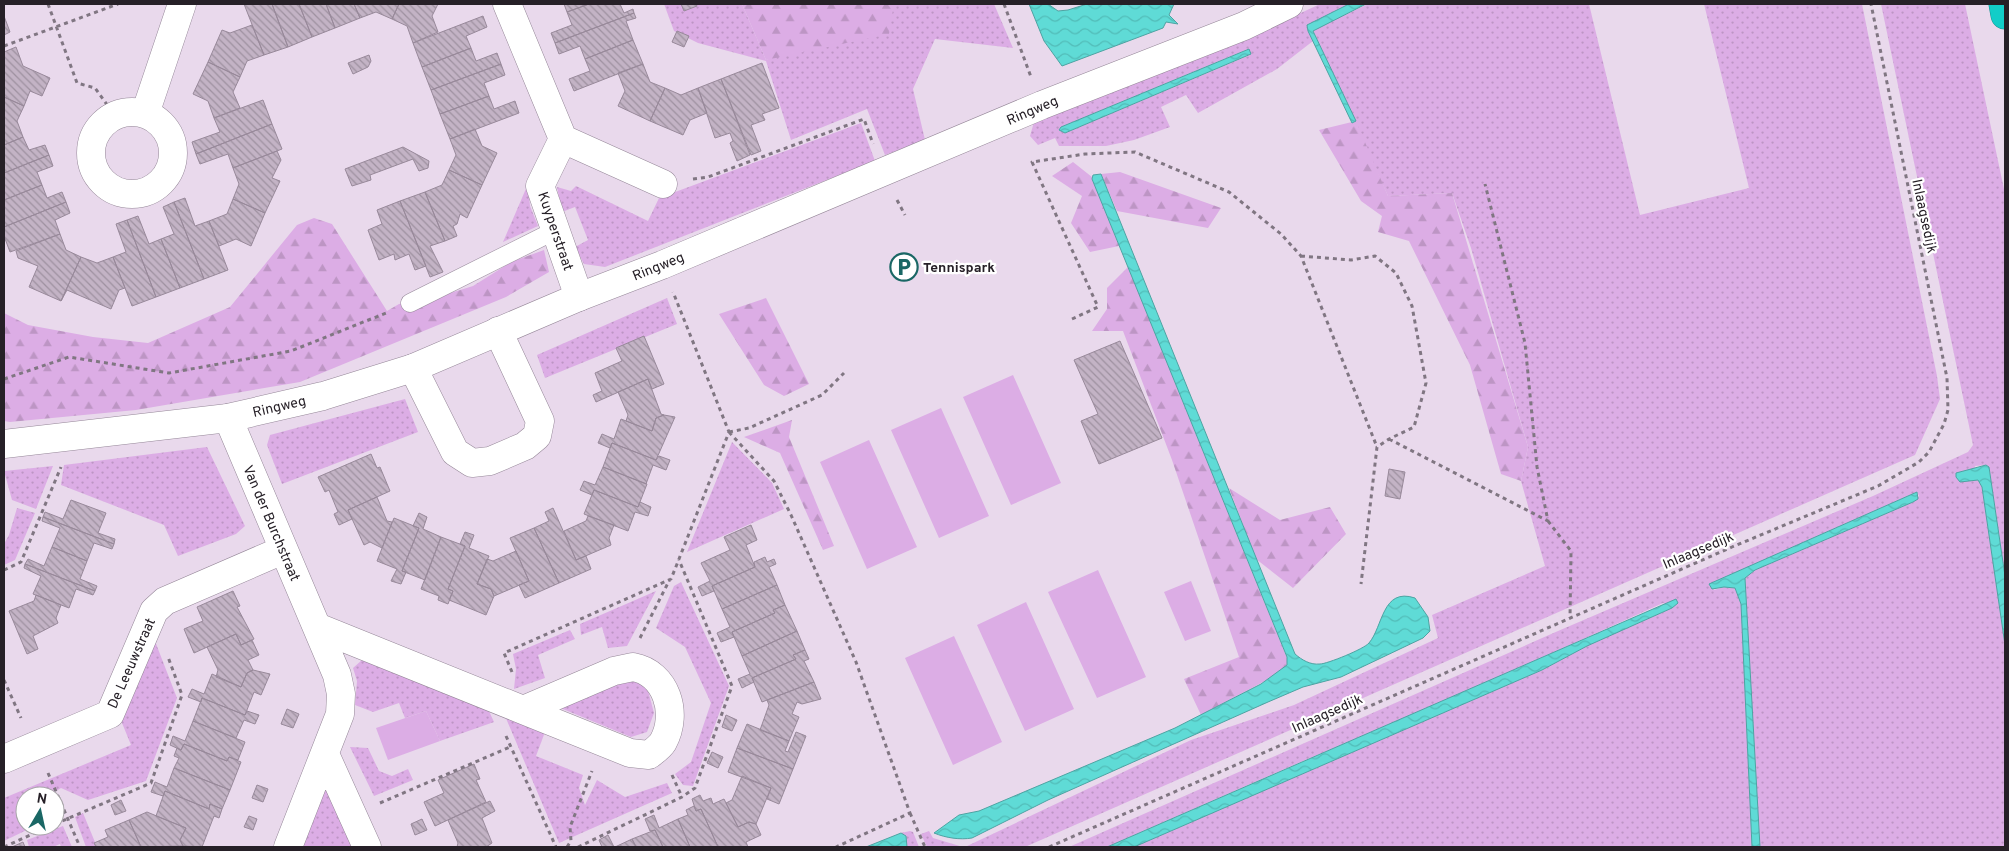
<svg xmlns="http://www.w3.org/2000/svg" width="2009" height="851" viewBox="0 0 2009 851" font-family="Overpass,sans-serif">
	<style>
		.grass { fill: url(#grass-dots); fill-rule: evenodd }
		.forest { fill: url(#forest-firs) }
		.park { fill: #dcade5 }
		.water { fill: url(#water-waves); stroke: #4ea3a2 }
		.building { fill: url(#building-back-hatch); stroke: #98899a }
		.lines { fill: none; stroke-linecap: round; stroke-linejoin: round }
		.service-casing { stroke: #958798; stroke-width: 19 }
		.minor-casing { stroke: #958798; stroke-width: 29 }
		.tertiary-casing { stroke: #958798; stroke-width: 29 }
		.motorway-casing { stroke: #199090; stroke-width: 29 }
		.path { stroke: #807682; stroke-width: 3; stroke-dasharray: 4 4; stroke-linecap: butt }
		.service { stroke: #fff; stroke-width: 18 }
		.minor { stroke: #fff; stroke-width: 28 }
		.tertiary { stroke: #fff; stroke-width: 28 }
		.motorway { stroke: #12cdc8; stroke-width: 28 }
		.labels { text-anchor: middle; stroke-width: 4.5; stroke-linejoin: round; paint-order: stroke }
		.street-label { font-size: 14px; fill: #262027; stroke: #fff }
		.poi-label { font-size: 14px; font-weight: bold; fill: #262027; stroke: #fff; text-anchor: start }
	</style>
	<defs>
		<pattern id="grass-dots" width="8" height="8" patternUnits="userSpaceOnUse" patternTransform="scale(1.25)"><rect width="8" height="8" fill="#dcade5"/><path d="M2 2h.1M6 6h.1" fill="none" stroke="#bd95c4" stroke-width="1.8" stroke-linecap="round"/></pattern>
		<pattern id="forest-firs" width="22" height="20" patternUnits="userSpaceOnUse" patternTransform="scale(1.25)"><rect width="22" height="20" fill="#dcade5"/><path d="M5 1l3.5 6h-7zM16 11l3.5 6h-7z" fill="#bd95c4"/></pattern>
		<pattern id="water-waves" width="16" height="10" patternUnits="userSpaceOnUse" patternTransform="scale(1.25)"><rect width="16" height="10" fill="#5fdbd6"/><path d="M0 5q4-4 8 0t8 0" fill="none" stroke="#52bcb8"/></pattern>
		<pattern id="building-back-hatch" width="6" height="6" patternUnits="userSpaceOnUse" patternTransform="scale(1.25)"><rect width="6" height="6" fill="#c3b3c5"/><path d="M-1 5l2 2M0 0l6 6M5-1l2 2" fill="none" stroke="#9e91a0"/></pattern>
	</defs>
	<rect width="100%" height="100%" fill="#e9d9ec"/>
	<path class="grass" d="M664 4H742L766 60 893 10 887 4H994L1013 48 935 39 913 89 925 140 885 155 867 109 791 140 766 61 698 43 674 31Z
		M1320 4H1349L1308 25 1313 41 1277 69 1198 113 1186 95 1161 107 1170 127 1134 140 1106 146H1059L1055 138 1038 145 1030 136 1034 122 1288 19ZM1248 49 1250 55 1065 133 1061 127Z
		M1368 4H1589L1640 215 1749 188 1704 4H1862L1937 376 1940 399 1915 455 1025 847H965L1191 740 1294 705 1438 638 1432 615 1545 566 1521 481 1528 447 1471 248 1452 193 1388 196 1313 30Z
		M1881 4H1965L2005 194V576L1989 467 1986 465 1975 466 1973 479 1978 480 1982 487 2005 645V847H1760L1745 578 1755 570 1913 502 1919 496 1917 492 1710 584 1714 590 1724 587 1735 588 1741 604 1752 847H1134L1542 670 1587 646 1672 608 1663 603 1444 702 1303 761 1107 847H1069L1558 631 1873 496 1968 452 1973 445Z
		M861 123 875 161 605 267 584 264 575 247 588 240 575 207 562 212 557 187 571 191 576 186 648 221 659 198Z
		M528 184 530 206 538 226 503 242Z
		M667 298 677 324 545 378 537 355Z
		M405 399 418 432 282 484 267 445 270 435Z
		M732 442 772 483 784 509 687 552Z
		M207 447 245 526 236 534 178 556 164 525 61 485 64 465Z
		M53 466 36 509 12 500 4 471Z
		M17 508 35 513 15 560 4 565V544L9 535Z
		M681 582 729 686 693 786 683 785 675 774 691 762 711 703 685 647 656 628 674 586Z
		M656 591 627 646 608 648 602 627 581 635 580 624Z
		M570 630 575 639 538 655 545 678 514 689 516 669 513 654Z
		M153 636 177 698 146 781 88 800 61 788 48 796H25V826H35L4 841V798L131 745 120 718Z
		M362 660 488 709 494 722 440 741 426 711 405 718 399 703 373 712 355 705 357 681 353 668Z
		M629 675 646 683 654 713 647 732 631 737 558 707Z
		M505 716 545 732 536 756 583 775 579 788 585 805 597 780 625 797 667 783 672 793 559 843Z
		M350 747 368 748 379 771 392 776 408 769 413 780 374 796Z
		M327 783 355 847H299Z
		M83 813 97 847H86L75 817Z
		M63 826 72 847H61L60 844 53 847H29L27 840Z
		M910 831 913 832 919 847H907L901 833Z
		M929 831 933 838 963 847H927L921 834Z"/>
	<path class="forest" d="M742 4H887L893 9 889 34 766 60Z
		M1356 121 1388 196 1452 193 1528 447 1521 481 1501 474 1470 365 1409 241 1378 232 1382 216 1361 201 1319 130Z
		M1073 162 1092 177 1119 246 1090 252 1071 223 1082 196 1052 176Z
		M1120 172 1221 208 1208 228 1117 211 1101 174Z
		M314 218 332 224 387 311 399 304 431 299 473 286 511 262 544 250 549 272 506 297 300 382 136 410 10 422 4 421V313L28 325 93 337 148 343 230 307 297 225Z
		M1128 267 1287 658V665L1278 674 1201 715 1184 679 1239 657 1172 460 1123 331H1092L1107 309V288Z
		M766 298 809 384 784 396 764 385 719 314Z
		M792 420 789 437 834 546 823 550 780 453 744 437Z
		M1229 488 1280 520 1330 507 1346 534 1293 588 1256 559Z"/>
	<path class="park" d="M1013 375 1061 483 1011 505 963 397Z
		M941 408 989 516 939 538 891 430Z
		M869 440 917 547 867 569 820 462Z
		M1098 570 1146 677 1097 698 1048 592Z
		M1191 581 1211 631 1185 641 1164 592Z
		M1026 602 1074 709 1025 731 977 625Z
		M954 636 1002 742 953 765 905 658Z
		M426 711 440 741 388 760 376 728Z"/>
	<path class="water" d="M1029 4H1048L1058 11 1068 10 1087 4H1174L1169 15 1178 24 1166 22 1163 28 1062 66 1044 41Z
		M1349 4H1366L1313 31 1356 121 1352 123 1308 31 1307 25Z
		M1249 49 1251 54 1065 133 1059 130 1061 127Z
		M1101 174 1295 654C1302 660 1310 665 1320 664 1327 664 1364 649 1369 643 1383 627 1382 587 1415 598L1428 617 1430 631 1423 638 1341 677 1303 687 1268 702 1048 800 972 838C960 840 946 838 934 833L959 815 979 811 1175 728 1261 684 1287 665V657L1092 179 1093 175Z
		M1986 465 1989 467 2005 576V645L1982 487 1978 480 1960 482 1956 477V473Z
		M1917 492 1918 499 1913 502 1755 570 1745 578 1760 847H1752L1741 604 1735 588 1724 587 1712 589 1709 584Z
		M1676 599 1678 603 1672 608 1587 646 1542 670 1134 847H1107Z
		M901 833 906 836 907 847H866Z"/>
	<path class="building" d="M244 4H272L288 47 264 55Z
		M272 4H299L312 37 288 47Z
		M299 4H326L335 28 312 37Z
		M326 4H354L360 18 335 28Z
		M354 4H399L392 19 376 12 360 18Z
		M399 4H438L432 16 438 32 413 43 407 26 392 19Z
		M564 4H589L567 12Z
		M589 4H620L624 13 633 9 634 13 555 43 551 33 572 25 567 12Z
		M681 4H696L697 6 684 11Z
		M634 13 636 18 626 21 633 40 585 59 580 46 559 54 555 43Z
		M4 16 10 32 4 35Z
		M483 16 487 27 466 36 471 48 422 67 413 43Z
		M252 25 264 55 247 61 240 77 208 62 222 30 230 33Z
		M677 31 689 36 684 47 672 42Z
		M633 40 643 64 574 91 569 79 590 71 585 59Z
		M16 47 23 66 50 78 42 96 30 91 24 106 4 97V52Z
		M471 48 476 61 497 53 501 64 431 90 422 67Z
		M369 55 371 61 368 67 353 74 348 63Z
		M208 62 240 77 233 92 240 108 214 118 208 101 193 94Z
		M762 63 779 108 762 114 765 120 751 125 761 151 751 155 721 79Z
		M501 64 505 75 484 83 489 96 440 114 431 90Z
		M643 64 650 82 665 88 650 121 618 106 625 91 618 73Z
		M721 79 750 155 737 161 730 143 733 141 730 133 715 138 698 88Z
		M665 88 681 95 698 88 707 113 690 120 683 135 650 121Z
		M489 96 494 109 515 101 519 113 450 139 440 114Z
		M4 97 24 106 17 121 23 137 4 145Z
		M263 100 272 124 196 154 192 142 220 132 214 118Z
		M272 124 282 149 233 168 228 154 200 164 196 154Z
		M475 129 482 146 497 153 482 185 449 170 456 155 450 139Z
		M23 137 29 150 45 145 49 155 4 173V145Z
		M403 147 429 161 428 168 419 171 413 159 370 175 371 180 352 186 345 169Z
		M277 151 281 160 272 178 280 181 265 213 233 199 239 184 233 168Z
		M49 155 53 166 37 172 42 185 4 200V173Z
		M449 170 482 185 467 218 460 214 457 224 453 226 457 236 445 241 425 192 442 185Z
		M42 185 47 198 62 192 66 202 4 227V200Z
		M425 192 445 241 430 246 443 272 430 277 400 201Z
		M185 198 195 226 209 221 228 270 204 279 174 202Z
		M233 199 265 213 251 246 236 239 219 246 209 221 227 214Z
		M400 201 426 266 415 270 409 254 395 260 394 254 379 260 368 230 382 224 377 210Z
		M66 202 70 213 55 220 60 234 10 252 4 236V227Z
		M174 202 204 279 180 288 161 239 174 234 163 207Z
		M138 216 149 244 161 239 180 288 156 297 127 220Z
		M127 220 156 297 132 306 113 257 126 252 116 224Z
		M60 234 66 250 81 257 61 301 29 287 38 266 18 258 16 251Z
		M81 257 97 263 113 257 125 288 119 290 111 309 67 290 61 301Z
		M644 336 664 384 652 389 648 379 596 402 593 395 602 391 595 373 622 361 616 348Z
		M1120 341 1162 438 1099 464 1081 421 1098 414 1074 360Z
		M648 379 661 414 664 415 656 418 652 431 626 421 628 415 618 392Z
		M664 415 675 417 656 460 612 443 610 448 598 443 602 434 614 439 621 419 652 431 656 418Z
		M612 443 656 460 659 456 670 460 666 470 653 465 646 484 603 467Z
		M371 454 377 468 380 467 390 491 348 510 352 519 339 525 334 514 338 512 329 490 325 492 318 477Z
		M603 467 647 484 638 507 594 490 592 495 580 490 584 481 595 485Z
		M1389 469 1405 472 1400 499 1385 496Z
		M594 490 638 507 640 502 651 507 648 516 635 512 628 531 584 514Z
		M377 497 387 521 392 522 382 548 370 542 364 545 348 510Z
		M71 500 106 513 98 533 115 539 114 544 43 517 45 512 63 519Z
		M553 508 576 560 586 556 591 569 559 583 534 528 549 521 545 512Z
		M419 513 427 517 423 529 441 537 425 580 402 571 419 528 413 526Z
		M588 516 614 525 609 538 611 545 576 560 564 531 586 521Z
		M43 517 114 544 112 549 94 543 87 561 52 547 60 528 42 521Z
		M394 518 419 528 402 571 406 572 401 584 391 581 397 569 377 561Z
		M751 525 757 540 746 545 755 567 712 586 714 591 702 596 698 587 710 581 701 563 730 550 724 537Z
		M534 528 559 583 525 598 519 585 529 581 510 538Z
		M465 532 474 535 469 548 489 556 477 584 491 589 494 596 486 615 449 600 453 591 448 589 465 546 460 544Z
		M441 537 465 546 448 589 453 591 448 604 438 600 439 596 421 589Z
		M52 547 87 561 80 579 97 586 95 591 25 564 28 559 44 566Z
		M516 551 529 581 494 596 491 589 477 584 487 559 493 561Z
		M765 557 767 562 774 559 776 564 769 567 777 585 722 609 712 586 755 567 754 562Z
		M25 564 95 591 93 595 76 589 69 608 33 594 41 576 24 568Z
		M777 585 785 605 773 610 775 613 732 632 734 637 721 642 717 633 730 627 722 609Z
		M233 591 240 606 237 607 254 639 241 645 236 634 194 653 184 629 203 621 197 607Z
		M36 595 61 605 56 618 58 623 33 636 38 649 27 654 9 611 34 601Z
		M785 605 797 631 742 656 732 632 775 613 773 610Z
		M797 631 805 650 793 655 796 659 752 678 754 682 742 688 738 679 750 674 742 656Z
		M236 634 241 645 252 640 259 655 248 660 253 670 247 673 241 687 216 677 218 670 207 647Z
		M805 650 809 659 804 661 814 682 762 702 752 678 796 659 793 655Z
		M253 670 270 674 261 695 254 692 245 715 202 698 201 702 188 697 192 689 204 694 212 674 241 687 247 673Z
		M814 682 821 699 802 704 797 702 792 714 799 717 789 741 760 730 769 705 767 700Z
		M202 698 245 715 247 711 259 715 255 724 244 720 236 738 193 721Z
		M287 709 299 714 293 728 281 724Z
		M726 715 737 720 732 731 722 727Z
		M193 721 245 742 238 760 229 757 227 761 184 744 181 750 170 745 173 736 185 741Z
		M747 724 789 741 785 751 788 752 796 732 806 736 793 769 737 748Z
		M184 744 227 761 229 757 241 762 230 790 174 768 179 758 174 756 177 748 181 750Z
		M737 748 793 769 779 804 767 799 771 788 728 772Z
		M712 752 723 757 718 768 707 763Z
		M474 764 480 779 476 780 486 802 435 826 424 802 444 793 438 780Z
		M174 768 230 790 222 809 210 804 209 809 165 791 163 796 151 792 155 782 167 787Z
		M742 776 771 788 756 824 749 822 738 827 726 803 732 800Z
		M257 785 268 789 263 802 252 798Z
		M165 791 209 809 210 804 222 809 219 818 214 816 202 847 183 846 180 840 186 828 156 816Z
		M700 795 703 801 711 798 713 804 724 799 738 827 749 822 756 824 761 835 746 842 748 847H718L701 809 696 811 692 799Z
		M121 800 126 811 115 815 111 805Z
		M490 801 495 811 482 818 492 843 486 847H457L458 843 448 820Z
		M694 806 696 811 701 809 718 847H690L678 819 688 815 686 810Z
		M147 812 186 828 180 840 183 846 141 847 129 820Z
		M654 815 659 828 678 819 690 847H663L655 830 650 831 645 819Z
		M249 816 257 819 253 830 244 827Z
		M422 819 427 830 415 835 411 824Z
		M129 820 141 847H96L94 843 108 837 105 830Z
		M655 830 663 847H636L632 839Z
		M608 835 614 847H602L599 840Z
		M632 839 636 847H615Z
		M23 842 25 847H12Z"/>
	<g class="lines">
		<g class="service-casing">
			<path id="service" d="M410 303 556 230"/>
		</g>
		<g class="minor-casing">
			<path id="minor" d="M507 4 563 139 663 184
				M91 153a41 41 0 1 1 82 0a41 41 0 1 1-82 0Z
				M145 114 182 4
				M563 139 540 186 579 297
				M413 368 455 452 472 463 490 461 525 446 537 436 540 421 498 331
				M228 418 337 675 341 694 340 714 288 847
				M317 627 523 710
				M633 667C666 673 679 713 663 742 660 747 654 751 649 755L630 753 523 710 614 671Z
				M325 754 367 847
				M4 759 110 714 154 611 165 601 283 550"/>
		</g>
		<g class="tertiary-casing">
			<path id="tertiary" d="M4 444 228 418 323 396 413 368 579 297 662 265 1042 105 1244 26 1289 4"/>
		</g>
		<g class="motorway-casing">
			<path id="motorway" d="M2003 4 2005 15"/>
		</g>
		<path class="path" d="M48 4 77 83 95 88 113 113
			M1004 4 1031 77
			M4 46 118 4
			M693 179 708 177 864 119 873 144
			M897 200 905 215
			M1301 256 1351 260 1375 256 1396 273 1412 306 1426 383 1414 427 1389 439 1377 447 1361 584
			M1072 319 1098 307 1032 162 1085 154 1135 152 1229 192 1281 234 1301 256 1377 447
			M4 379 69 357 169 373 291 351 386 313
			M729 432 774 481 791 515 856 662 910 813 836 847
			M729 432 749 428 822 395 844 373
			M1389 439 1548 521 1537 467 1525 343 1485 184
			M1548 521 1571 551 1570 618
			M4 570 21 562 61 467
			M640 638 670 579
			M512 672 504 653 671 579 679 559 729 432 673 292
			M4 680 21 718
			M506 736 556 847
			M48 773 80 847
			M672 775 682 797
			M380 803 510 747
			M910 813 925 847
			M55 824 151 783 182 695 168 657
			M4 847 50 826
			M567 847 571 841 570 827 592 771
			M578 847 682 797 695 788 732 686 679 560
			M1049 847 1732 547 1878 486 1919 462 1929 452 1944 424 1948 410 1947 378 1871 4"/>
		<use href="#service" class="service"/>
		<use href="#minor" class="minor"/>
		<use href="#tertiary" class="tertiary"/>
		<use href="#motorway" class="motorway"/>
	</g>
	<defs>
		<g id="parking-ring" transform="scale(1.4375)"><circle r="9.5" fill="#fff" stroke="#1a6765" stroke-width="1.5"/><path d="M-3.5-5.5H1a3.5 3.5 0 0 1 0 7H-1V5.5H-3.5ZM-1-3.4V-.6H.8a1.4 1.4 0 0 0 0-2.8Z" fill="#1a6765"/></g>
	</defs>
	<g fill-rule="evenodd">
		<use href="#parking-ring" x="904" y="267"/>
	</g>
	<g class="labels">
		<g class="street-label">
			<text transform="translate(1032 110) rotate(-23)" y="5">Ringweg</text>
			<text transform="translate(1925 216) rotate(78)" y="5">Inlaagsedijk</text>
			<text transform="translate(556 231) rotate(71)" y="5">Kuyperstraat</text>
			<text transform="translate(658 266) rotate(-22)" y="5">Ringweg</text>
			<text transform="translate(279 406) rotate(-13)" y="5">Ringweg</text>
			<text transform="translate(272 523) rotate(67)" y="5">Van der Burchstraat</text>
			<text transform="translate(1698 550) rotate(-23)" y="5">Inlaagsedijk</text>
			<text transform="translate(131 663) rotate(-66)" y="5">De Leeuwstraat</text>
			<text transform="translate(1327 713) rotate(-24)" y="5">Inlaagsedijk</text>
		</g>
		<g class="poi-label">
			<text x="923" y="272">Tennispark</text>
		</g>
	</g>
	<rect width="2009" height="851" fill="none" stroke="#262027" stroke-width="10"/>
	<g transform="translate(40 811) rotate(9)"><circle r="24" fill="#ffffff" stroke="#a8a6a9"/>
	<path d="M0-4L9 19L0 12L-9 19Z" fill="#1a6765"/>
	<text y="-8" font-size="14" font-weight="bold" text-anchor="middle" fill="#262027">N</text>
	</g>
</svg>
